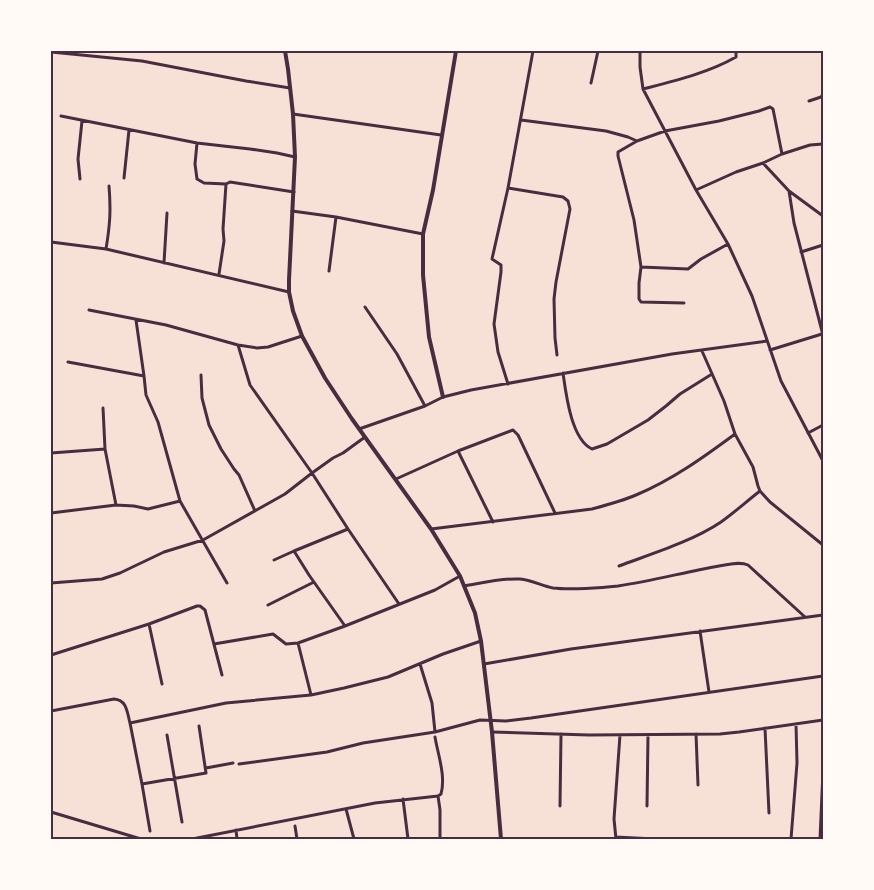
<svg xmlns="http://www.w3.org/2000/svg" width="874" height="890" viewBox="0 0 874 890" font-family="'PT Sans Narrow',sans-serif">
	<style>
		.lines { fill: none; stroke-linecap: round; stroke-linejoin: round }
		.minor { stroke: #4a2c40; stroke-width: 3 }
		.tertiary { stroke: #4a2c40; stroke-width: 4 }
		.neatline { fill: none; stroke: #4a2c40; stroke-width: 2 }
	</style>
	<rect width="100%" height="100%" fill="#f7e1d7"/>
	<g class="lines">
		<path class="minor" d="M640 51V67L643 89 696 190 728 244 752 296 781 381 823 461
			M51 52 142 61 246 81 290 88
			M591 83 598 51
			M643 89C674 81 708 73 736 57V51
			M809 101 821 97 823 94
			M293 114 441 135
			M61 116 197 143 250 149 277 153 295 157
			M521 120 606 131 628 137 637 141
			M197 143 195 164 197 179 204 183 226 184
			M763 163 789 191 823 216
			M124 178 129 130
			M80 179 78 159 82 121
			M508 188 563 197 568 201 570 209 556 282 554 299 555 338 557 355
			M696 190 736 172 763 163 782 154 810 145 823 144
			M789 191 794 223 823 335
			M292 211 336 217 423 234
			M51 242 106 249 289 292
			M106 249C110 225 111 210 109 186
			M801 252 823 245
			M164 263 167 213
			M641 267 688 269 701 259 728 244
			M329 271 336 217
			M219 274 224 241 223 229 226 184 230 182 294 192
			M684 303 641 302 639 299V283L641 267 634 220 618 156V152L637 141 665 131 719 121 759 111 770 107 773 109 782 154
			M365 307 397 354 425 406
			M89 310 166 325 238 345 257 348 268 347 302 336
			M136 320 144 376 146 395 158 422 180 501 227 583
			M238 345 250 385 312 473 348 529 399 604
			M770 350 822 334
			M702 351 724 401 735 434 753 467 758 486 760 491 770 502 823 545
			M68 362 144 376
			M563 373C566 394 571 439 592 449L607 444 648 420 666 406 680 394 712 374
			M201 375 202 398 209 425 221 449 234 469 239 475 255 511
			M508 384 498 352 494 324 501 272V265L492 259 508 188 533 51
			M103 408 105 449 116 505
			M359 429 425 406 443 397 471 390 672 354 767 341
			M808 433 823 425
			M458 451 493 522
			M51 453 105 449
			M396 479 458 451 513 430 518 435 555 513
			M51 513 116 505 134 506 148 509 180 501
			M431 529 592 509C607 505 622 501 636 495 672 480 704 457 735 434
			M274 560 294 551
			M619 566C651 554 693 541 721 522 735 512 747 501 760 491
			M51 583 102 579 120 573 164 552 203 540 285 494 312 473 333 458 343 453 365 437
			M464 586C482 583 502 578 520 579 532 580 542 586 553 588 570 590 601 588 618 586 652 581 685 572 719 566 728 565 739 561 748 565L805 617
			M268 605 314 582
			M149 624 162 684
			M345 626 309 575 294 551 348 529
			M700 631 709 692
			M298 643 311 695
			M214 644 273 634 286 644 298 643 345 626 435 590 460 576
			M51 655 149 624 197 606H200L205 610 222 675
			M420 664 432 703 435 732
			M484 664 571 649 823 615
			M51 711 114 699C127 700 127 712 130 723L226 703 311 695 344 688 388 677 443 654 481 641
			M130 723 142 784 206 773 199 726
			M765 728 769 813
			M492 732 589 735 720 734 739 732 823 720
			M696 734 698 785
			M167 735 182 822
			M435 737C438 755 446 776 441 794L438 796 440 810V839
			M239 764 327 752 363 743 435 732 480 720 506 721 531 718 823 676
			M206 768 233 763
			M142 784 150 831
			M403 799 408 839
			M560 806 561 734
			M647 806 648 735
			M346 809 354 839
			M51 812 141 839
			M295 826 297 839
			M236 830 237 839
			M616 837 655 839
			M192 839 375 803 438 796
			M616 839 614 819 620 735
			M791 839 797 763 796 724
			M820 839 823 771"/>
		<path class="tertiary" d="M285 51 288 69 293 114 295 157 289 280V292L293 311 302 336 325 378 352 419 431 529 460 576 475 613 481 641 492 732 501 839
			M443 397 429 337 423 275V234L433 190 456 51"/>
	</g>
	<rect width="874" height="890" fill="none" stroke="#fffaf5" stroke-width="105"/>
	<rect x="52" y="52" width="770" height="786" class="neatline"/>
</svg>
